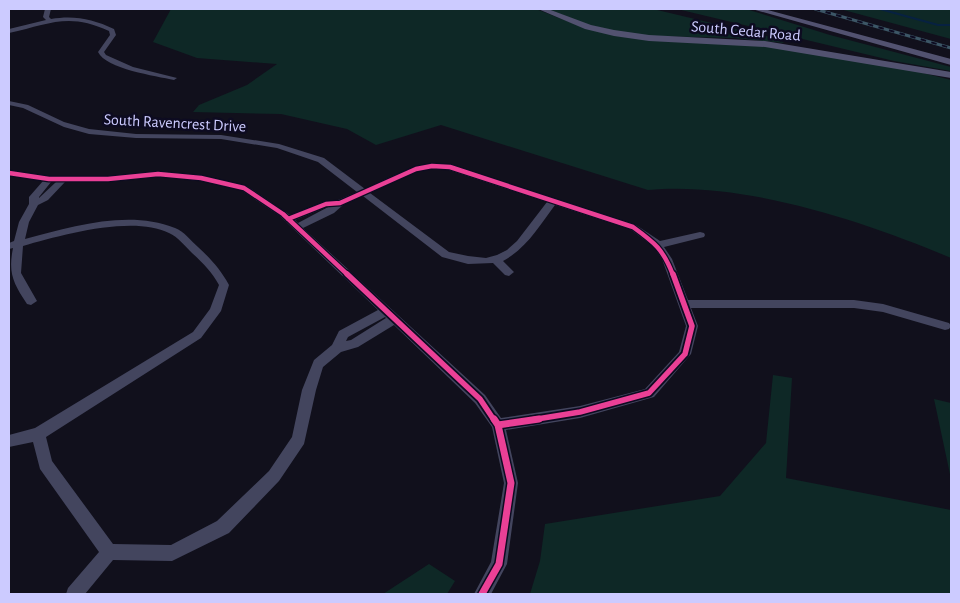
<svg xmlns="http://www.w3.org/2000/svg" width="960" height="603" viewBox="0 0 960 603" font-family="'Alegreya Sans',sans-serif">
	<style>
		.green { fill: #0e2826 }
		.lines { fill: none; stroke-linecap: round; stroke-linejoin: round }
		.stream { stroke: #072141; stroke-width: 2 }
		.street { fill: #43455e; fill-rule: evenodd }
		.secondary { fill: #525270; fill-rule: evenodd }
		.rail-casing { stroke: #3c5666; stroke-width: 3 }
		.rail { stroke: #0d0b21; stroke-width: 2; stroke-dasharray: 5.5; stroke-linecap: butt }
		.cycleway-far2-casing { stroke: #0d0b21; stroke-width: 7 }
		.cycleway-far1-casing { stroke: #0d0b21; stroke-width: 9 }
		.cycleway-casing { stroke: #0d0b21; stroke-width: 10 }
		.cycleway-far2 { stroke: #ea4096; stroke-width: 4.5 }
		.cycleway-far1 { stroke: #ea4096; stroke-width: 5.5 }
		.cycleway { stroke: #ea4096; stroke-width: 7 }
		.labels { text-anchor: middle; stroke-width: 5; stroke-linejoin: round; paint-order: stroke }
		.far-street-label { font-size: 16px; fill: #cccbff; stroke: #0d0b21 }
	</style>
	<rect width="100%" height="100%" fill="#11101c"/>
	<path class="green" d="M171 9H536L580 26 613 34 738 42 903 68 951 80V258C864 221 743 181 648 190L441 125 376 145 347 129 281 114 193 112 199 105 247 85 277 64 197 58 153 42Z
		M547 9H653L779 39 784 43 734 38 651 36 618 32 589 25Z
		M677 9H746L830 35 951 67V71L894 61Z
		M840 9H951V39Z
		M773 375 792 378 786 478 951 510V594H530L540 561 545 524 720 496 766 443Z
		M934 399 951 403V479Z
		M429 564 455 581 447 594H383Z"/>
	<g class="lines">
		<path class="stream" d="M880 9 938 25H951"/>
		<path class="street" d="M45 9H51L49 17 51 19C74 15 93 19 114 29L116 35 104 52 106 55 133 67 177 78 174 80C156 76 106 69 98 52L110 35 109 31C69 12 49 24 9 33V29L46 20 43 17Z
			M9 101 28 105 64 122 89 129 136 134 221 135 279 144 324 158 365 189C394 175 416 163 450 164L636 225 660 241 700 232 704 233 705 235 704 237 664 247 672 259 688 300H854L883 304 949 323 951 326 949 329 945 330 883 312 854 308H691L698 326 691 354 654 397 580 418 506 430 518 483 507 564 491 594H474L491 562 504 483 492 427 475 403 394 325 358 347 341 352 323 367 316 390 304 444 279 481 229 533 172 561 113 560 85 594H66L68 588 99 552 40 469 33 442 9 447V435L35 428 193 332 210 309 219 285C212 272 203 263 192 253 185 246 178 237 169 233 133 215 61 235 23 246L21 273 37 301 31 305 27 304C13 283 8 273 13 248L9 249V243L14 241 19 222 29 204V197L43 181 9 176V170L49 176H108L158 171 201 175 247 186 290 215 323 202 338 200 357 192 318 162 277 148 221 139 136 138 89 134 64 127 23 108 9 105ZM432 169 449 170 547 202 517 241 507 250 497 255 486 258 468 256 449 252 370 193 418 171ZM158 177 201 181 241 190 280 216 378 310 339 331 332 345 314 360 302 390 292 437 269 471 217 521 171 545 113 544 52 461 46 437 201 338 221 311 229 285C221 270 211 259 198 247 191 241 184 231 175 228 128 209 71 227 25 239L29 222 38 205 48 200 65 182H108ZM51 182H56L39 198V197ZM363 196 442 257 468 264 493 263 505 275 509 276 514 272 503 261C527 248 540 225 555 205L630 229 654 247 662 259 686 326 679 352 645 389 580 406 501 418 485 395 303 228 334 213 343 205ZM330 206 298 223 295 220 327 207ZM385 317 386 318 351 340 346 341 348 337Z"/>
		<path class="secondary" d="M538 9H548L591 25 614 30 649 35 765 41 951 72V78L765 47 649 41 614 36 585 29Z
			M752 9H764L951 59V65Z"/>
		<g class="rail-casing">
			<path id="rail" d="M815 9 951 48"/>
		</g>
		<use href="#rail" class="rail"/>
		<g class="cycleway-far2-casing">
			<path id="cycleway-far2" d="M9 173 49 179H108L158 174 201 178 244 188 283 214 348 275
				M288 219 326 204 340 203 416 169 432 166 450 167 633 227C655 243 663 249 673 275"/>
		</g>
		<g class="cycleway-far1-casing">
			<path id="cycleway-far1" d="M347 274 480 399 494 420
				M531 420 580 412 649 393 685 354 692 326 673 274"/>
		</g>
		<g class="cycleway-casing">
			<path id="cycleway" d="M498 425 539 419
				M482 594 499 564 511 483 498 425 494 419"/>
		</g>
		<use href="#cycleway-far2" class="cycleway-far2"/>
		<use href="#cycleway-far1" class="cycleway-far1"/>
		<use href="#cycleway" class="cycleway"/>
	</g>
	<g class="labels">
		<g class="far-street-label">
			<text transform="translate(746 30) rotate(5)" y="6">South Cedar Road</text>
			<text transform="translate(175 122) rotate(3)" y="6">South Ravencrest Drive</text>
		</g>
	</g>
	<rect width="960" height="603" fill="none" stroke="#cccbff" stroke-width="20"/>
</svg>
